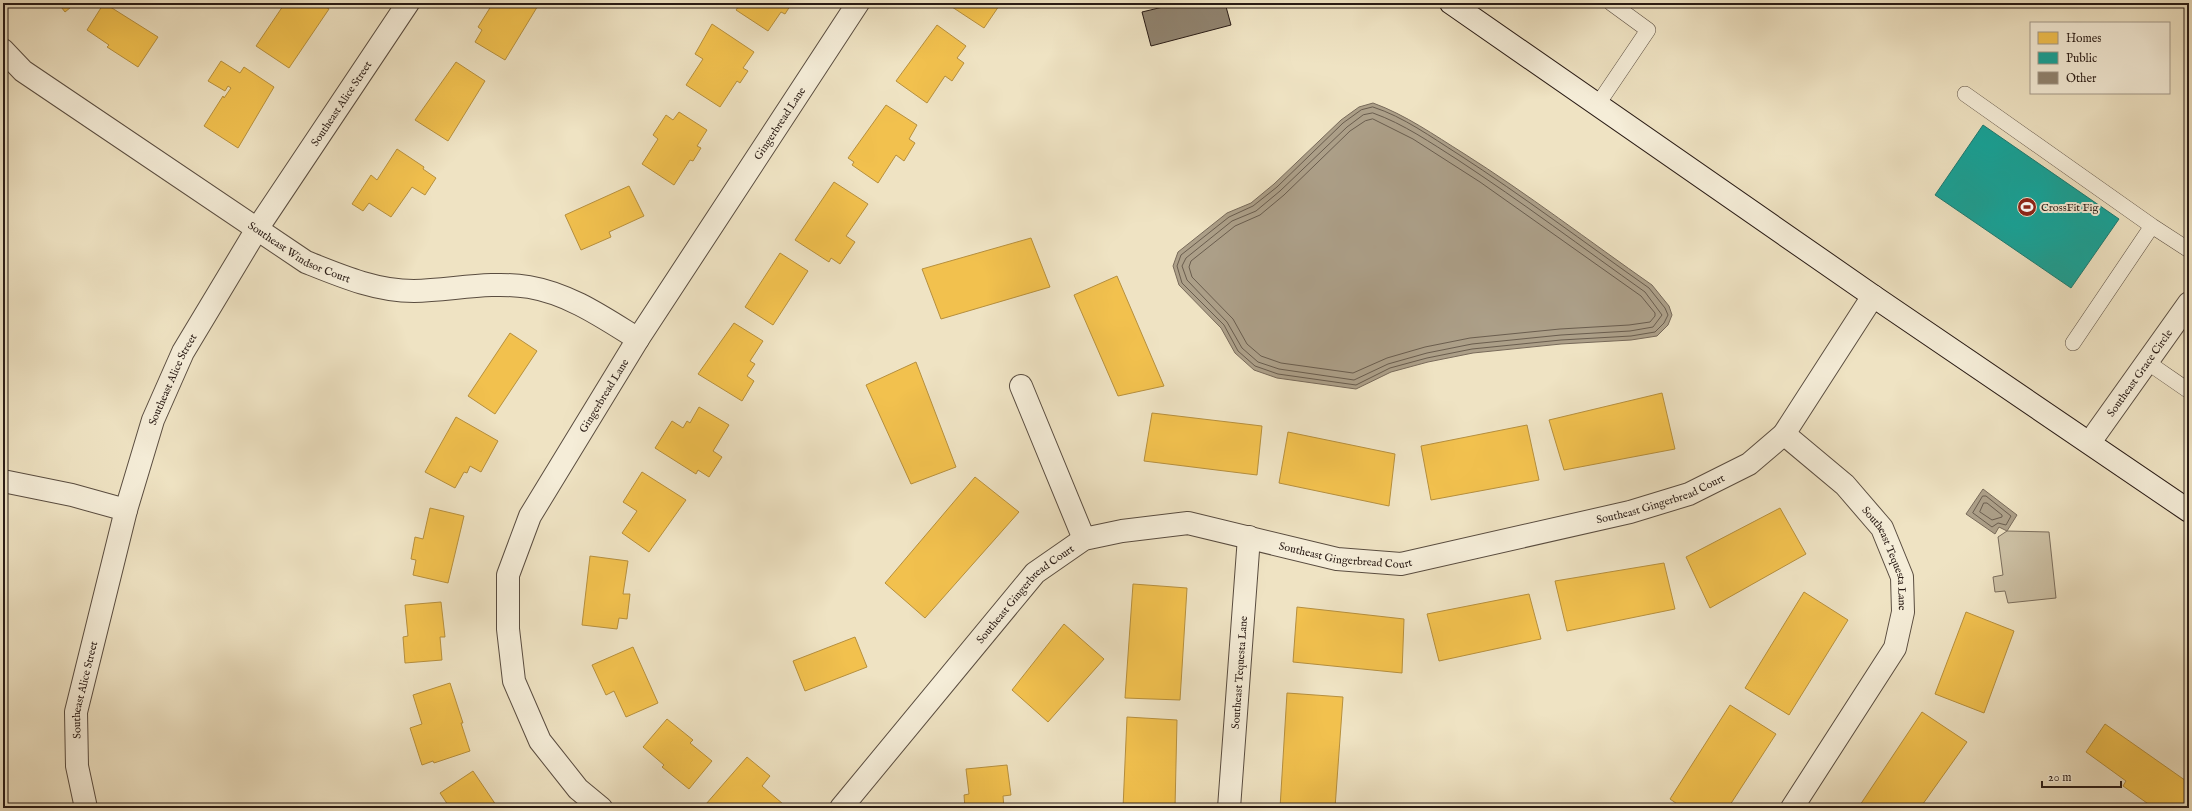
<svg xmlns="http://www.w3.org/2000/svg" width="2192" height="811" viewBox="0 0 2192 811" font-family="'IM FELL English',serif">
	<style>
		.green { fill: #cdc1a5; stroke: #7b6e5d }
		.water { fill: #ac9f88; stroke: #786a5a }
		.homes { fill: #f2c14e; stroke: #b68f3d }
		.public { fill: #17a398; stroke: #1c7a71 }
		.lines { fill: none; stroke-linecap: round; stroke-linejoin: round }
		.shore { stroke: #6a5d4e; stroke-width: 1 }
		.building { fill: #90836f; stroke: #291b15 }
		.lane-casing { stroke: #5a4d40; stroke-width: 16 }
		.street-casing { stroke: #5a4d40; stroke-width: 24 }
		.secondary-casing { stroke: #291b15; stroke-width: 24 }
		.lane { stroke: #f5edd8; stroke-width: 15 }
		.street { stroke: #f5edd8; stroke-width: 22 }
		.secondary { stroke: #f5edd8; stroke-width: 22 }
		.labels { text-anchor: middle; stroke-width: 4; stroke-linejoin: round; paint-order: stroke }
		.street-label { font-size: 11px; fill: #291b15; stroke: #f5edd8 }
		.poi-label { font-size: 11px; fill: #291b15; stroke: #f5edd8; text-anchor: start }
	</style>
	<rect width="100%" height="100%" fill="#efe3c3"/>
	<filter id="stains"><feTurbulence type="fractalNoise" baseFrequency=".005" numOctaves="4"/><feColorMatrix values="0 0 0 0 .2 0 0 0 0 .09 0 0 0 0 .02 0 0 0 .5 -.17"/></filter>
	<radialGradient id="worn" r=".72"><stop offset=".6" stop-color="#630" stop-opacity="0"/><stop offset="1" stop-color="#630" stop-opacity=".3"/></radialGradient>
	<path class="green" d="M2007 531 2049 532 2056 598 2008 603 2005 591 1995 592 1993 577 2003 575 1998 537Z"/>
	<path class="water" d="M1373 103C1406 115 1434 135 1463 153 1528 194 1589 241 1652 285L1669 306 1672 315 1668 325 1657 336 1631 340 1561 344 1473 353 1428 362 1391 372 1356 389 1277 378 1254 370 1235 353 1221 328 1179 285 1173 266 1178 252 1227 213 1251 203 1274 184 1341 120 1359 107Z
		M1983 489 2017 515 2007 531 1999 527 1995 534 1966 514Z"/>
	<path class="homes" d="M58 3H76L65 12Z
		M104 3 158 37 138 67 107 47 109 45 87 30Z
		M285 3H320L329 9 289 68 256 46Z
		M493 3 539 4 505 60 475 42 482 30 478 27Z
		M741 3H792L785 14 781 12 768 31 736 10Z
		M950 3H1001L984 28 949 5Z
		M712 24 754 52 743 68 748 71 740 83 737 81 720 107 686 85 703 59 695 54Z
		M937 25 966 46 957 58 964 63 952 81 945 76 927 103 896 81Z
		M221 61 240 73 244 67 274 87 238 148 204 126 223 96 224 98 231 88 228 86 225 91 208 81Z
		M456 62 485 81 448 141 415 120Z
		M886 105 917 125 909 139 915 143 904 161 896 155 878 183 852 165 854 162 848 158Z
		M679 112 707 130 697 146 701 148 693 161 690 160 674 185 642 164 658 139 653 135 666 115 673 120Z
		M397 149 424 167 423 169 436 178 425 195 412 187 391 217 369 203 363 211 352 204 371 175 377 180Z
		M834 182 868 204 846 236 855 242 840 264 831 258 829 262 795 240Z
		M629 186 644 216 609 232 611 237 581 250 565 215Z
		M1031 238 1050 287 941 319 922 269Z
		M780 253 808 271 773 325 745 307Z
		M1117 276 1164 386 1118 396 1074 295Z
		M734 323 763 341 750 361 755 364 747 376 754 381 742 401 698 374Z
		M510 333 537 351 495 414 468 396Z
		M916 362 956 467 911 484 866 385Z
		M1662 393 1675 449 1564 470 1549 420Z
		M699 407 729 425 713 451 722 457 709 477 698 470 696 474 655 448 672 421 683 428 687 421 690 423Z
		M1152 413 1262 426 1257 475 1144 461Z
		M456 417 498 441 481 472 470 466 467 473 464 472 455 488 425 472Z
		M1527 425 1539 480 1431 500 1421 446Z
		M1288 432 1395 454 1389 506 1279 483Z
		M642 472 686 500 649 552 622 533 637 511 623 502Z
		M975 477 1019 512 925 618 885 583Z
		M430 508 464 516 448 583 413 575 416 560 411 559 415 537 423 539Z
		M1780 508 1806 554 1710 608 1686 557Z
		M590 556 628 561 623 594H630L627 619 619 618 617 629 582 625Z
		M1664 563 1675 609 1567 631 1555 581Z
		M1133 584 1187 588 1180 700 1125 698Z
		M1804 592 1848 620 1789 715 1745 688Z
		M1529 594 1541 639 1439 661 1427 614Z
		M441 602 445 637H440L442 660 405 663 403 637 408 636 405 605Z
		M1297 607 1404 619 1402 673 1293 662Z
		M1966 612 2014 631 1984 713 1935 694Z
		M1064 624 1104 659 1048 722 1012 690Z
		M855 637 867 667 805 691 793 661Z
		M633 647 658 703 626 717 614 691 606 695 592 665Z
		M450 683 463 723H461L470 751 434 763 433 761 422 765 410 728 422 724 413 695Z
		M1287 693 1343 697 1335 808H1280Z
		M1730 705 1776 734 1728 808H1683L1670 799Z
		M1922 712 1967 742 1920 808H1864L1860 805Z
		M1127 717 1177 720 1175 808H1123Z
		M667 719 693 740 690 743 712 761 689 789 662 767 664 765 643 747Z
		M2105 724 2189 783V805L2187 808H2154L2123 786 2126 781 2086 752Z
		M747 757 770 776 762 786 783 804 779 808H710L706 804Z
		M1007 765 1011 795 1003 796 1004 808H965L964 795 969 794 966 769Z
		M473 771 498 808H450L440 793Z"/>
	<path class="public" d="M1983 125 2119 219 2071 288 1935 195Z"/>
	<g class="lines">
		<path class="shore" d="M1373 107C1404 117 1431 137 1458 154 1523 196 1585 243 1649 288L1665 308 1668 315 1664 323 1655 332 1631 336 1561 340 1472 349 1427 358 1390 368 1356 385 1278 374 1255 366 1238 351 1224 325 1182 283 1177 266 1181 255 1229 217 1253 206 1277 187 1343 123 1361 110Z
			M1373 113C1404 124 1431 143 1458 160 1522 202 1583 248 1645 292L1662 315 1653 327 1630 331 1561 335 1472 344 1427 353 1388 364 1354 380 1279 369 1258 362 1242 348 1227 322 1187 280 1182 266 1186 258 1232 221 1256 211 1280 191 1347 127 1363 115Z
			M1373 119 1413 139 1480 182 1641 296 1655 313V316L1650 322 1629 325 1560 329 1470 338 1425 347 1387 358 1353 373 1281 363 1261 356 1247 344 1233 319 1192 277 1189 267 1191 261 1235 226 1260 215 1284 195 1350 131 1365 121Z
			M1983 496H1986L2011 516 2006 525 1998 523 1992 527 1973 513Z
			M1984 503H1987L2002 515V517L1992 520 1980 512Z"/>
	</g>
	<path class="building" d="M1167 3H1225L1231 25 1151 46 1142 12 1167 6Z"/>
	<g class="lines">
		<g class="lane-casing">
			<path id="lane" d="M1965 94 2152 226
				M1598 104 1648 30 1611 3
				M2073 343 2152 226 2189 250
				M2147 362 2189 391"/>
		</g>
		<g class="street-casing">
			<g id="street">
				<path id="s1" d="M3 50 23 71 306 262C341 276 376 291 414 291 453 290 490 281 529 287 570 294 604 318 638 339"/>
				<path d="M1021 386 1084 539"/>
				<path id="s2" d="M1784 434 1845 485 1882 528 1902 577 1903 612 1895 648 1792 808"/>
				<path id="s3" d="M2090 442 2189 303"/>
				<path d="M3 481 72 495 126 510"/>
				<path id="s4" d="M86 808 77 766 76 712 126 510 153 420 183 352 257 229 408 3"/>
				<path id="s5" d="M601 808 578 789 540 741 514 681 508 629V575L530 516 638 339 858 3"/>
				<path id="s6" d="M841 808 1035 573 1084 539 1122 531 1188 523 1337 559 1401 564 1630 512 1689 494 1749 464 1784 434 1873 296"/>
				<path id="s7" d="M1229 808 1249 537"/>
			</g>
		</g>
		<g class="secondary-casing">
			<path id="secondary" d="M1451 3 1873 296 2189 511"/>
		</g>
		<use href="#lane" class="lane"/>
		<use href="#street" class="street"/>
		<use href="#secondary" class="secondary"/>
	</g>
	<defs>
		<g id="stadium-disc" transform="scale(1)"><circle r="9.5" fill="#8f2418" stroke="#f5edd8"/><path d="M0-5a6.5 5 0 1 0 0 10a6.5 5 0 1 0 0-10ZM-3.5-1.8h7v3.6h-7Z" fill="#fff"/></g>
	</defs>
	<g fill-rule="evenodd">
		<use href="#stadium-disc" x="2027" y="207"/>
	</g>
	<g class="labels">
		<g class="street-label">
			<text dy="4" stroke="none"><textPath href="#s4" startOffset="768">Southeast Alice Street</textPath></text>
			<text dy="4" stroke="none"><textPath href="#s5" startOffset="791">Gingerbread Lane</textPath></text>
			<text dy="4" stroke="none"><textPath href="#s1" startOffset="360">Southeast Windsor Court</textPath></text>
			<text dy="4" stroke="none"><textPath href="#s3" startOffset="85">Southeast Grace Circle</textPath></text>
			<text dy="4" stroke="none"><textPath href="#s4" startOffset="444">Southeast Alice Street</textPath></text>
			<text dy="4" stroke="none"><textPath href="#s5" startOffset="467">Gingerbread Lane</textPath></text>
			<text dy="4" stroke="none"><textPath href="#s6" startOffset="955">Southeast Gingerbread Court</textPath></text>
			<text dy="4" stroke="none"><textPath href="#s6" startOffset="631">Southeast Gingerbread Court</textPath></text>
			<text dy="4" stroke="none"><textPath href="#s2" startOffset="166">Southeast Tequesta Lane</textPath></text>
			<text dy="4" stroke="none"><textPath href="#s6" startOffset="283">Southeast Gingerbread Court</textPath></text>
			<text dy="4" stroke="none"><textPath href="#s7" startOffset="136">Southeast Tequesta Lane</textPath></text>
			<text dy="4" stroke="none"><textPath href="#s4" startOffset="120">Southeast Alice Street</textPath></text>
		</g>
		<g class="poi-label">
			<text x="2041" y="211">CrossFit Fig</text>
		</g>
	</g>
	<rect width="2192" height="811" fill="none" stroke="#efe3c3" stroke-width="16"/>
	<rect x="4" y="4" width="2184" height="803" fill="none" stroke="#291b15" stroke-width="2"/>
	<rect x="8" y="8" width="2176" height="795" fill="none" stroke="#291b15"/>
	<rect x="2030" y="22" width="140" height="72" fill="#f5edd8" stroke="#a3998a"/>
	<rect x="2038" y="32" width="20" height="12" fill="#f2c14e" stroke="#a3998a"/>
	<text x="2066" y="42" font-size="12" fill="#291b15">Homes</text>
	<rect x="2038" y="52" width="20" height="12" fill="#17a398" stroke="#a3998a"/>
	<text x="2066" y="62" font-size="12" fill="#291b15">Public</text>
	<rect x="2038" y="72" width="20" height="12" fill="#90836f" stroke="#a3998a"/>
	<text x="2066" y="82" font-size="12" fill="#291b15">Other</text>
	<path d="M2042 781v6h79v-6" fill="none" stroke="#291b15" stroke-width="2"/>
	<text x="2048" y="781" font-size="12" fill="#291b15" stroke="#f5edd8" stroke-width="3" paint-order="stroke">20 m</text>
	<rect width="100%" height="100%" filter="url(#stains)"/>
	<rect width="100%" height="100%" fill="url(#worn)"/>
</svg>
